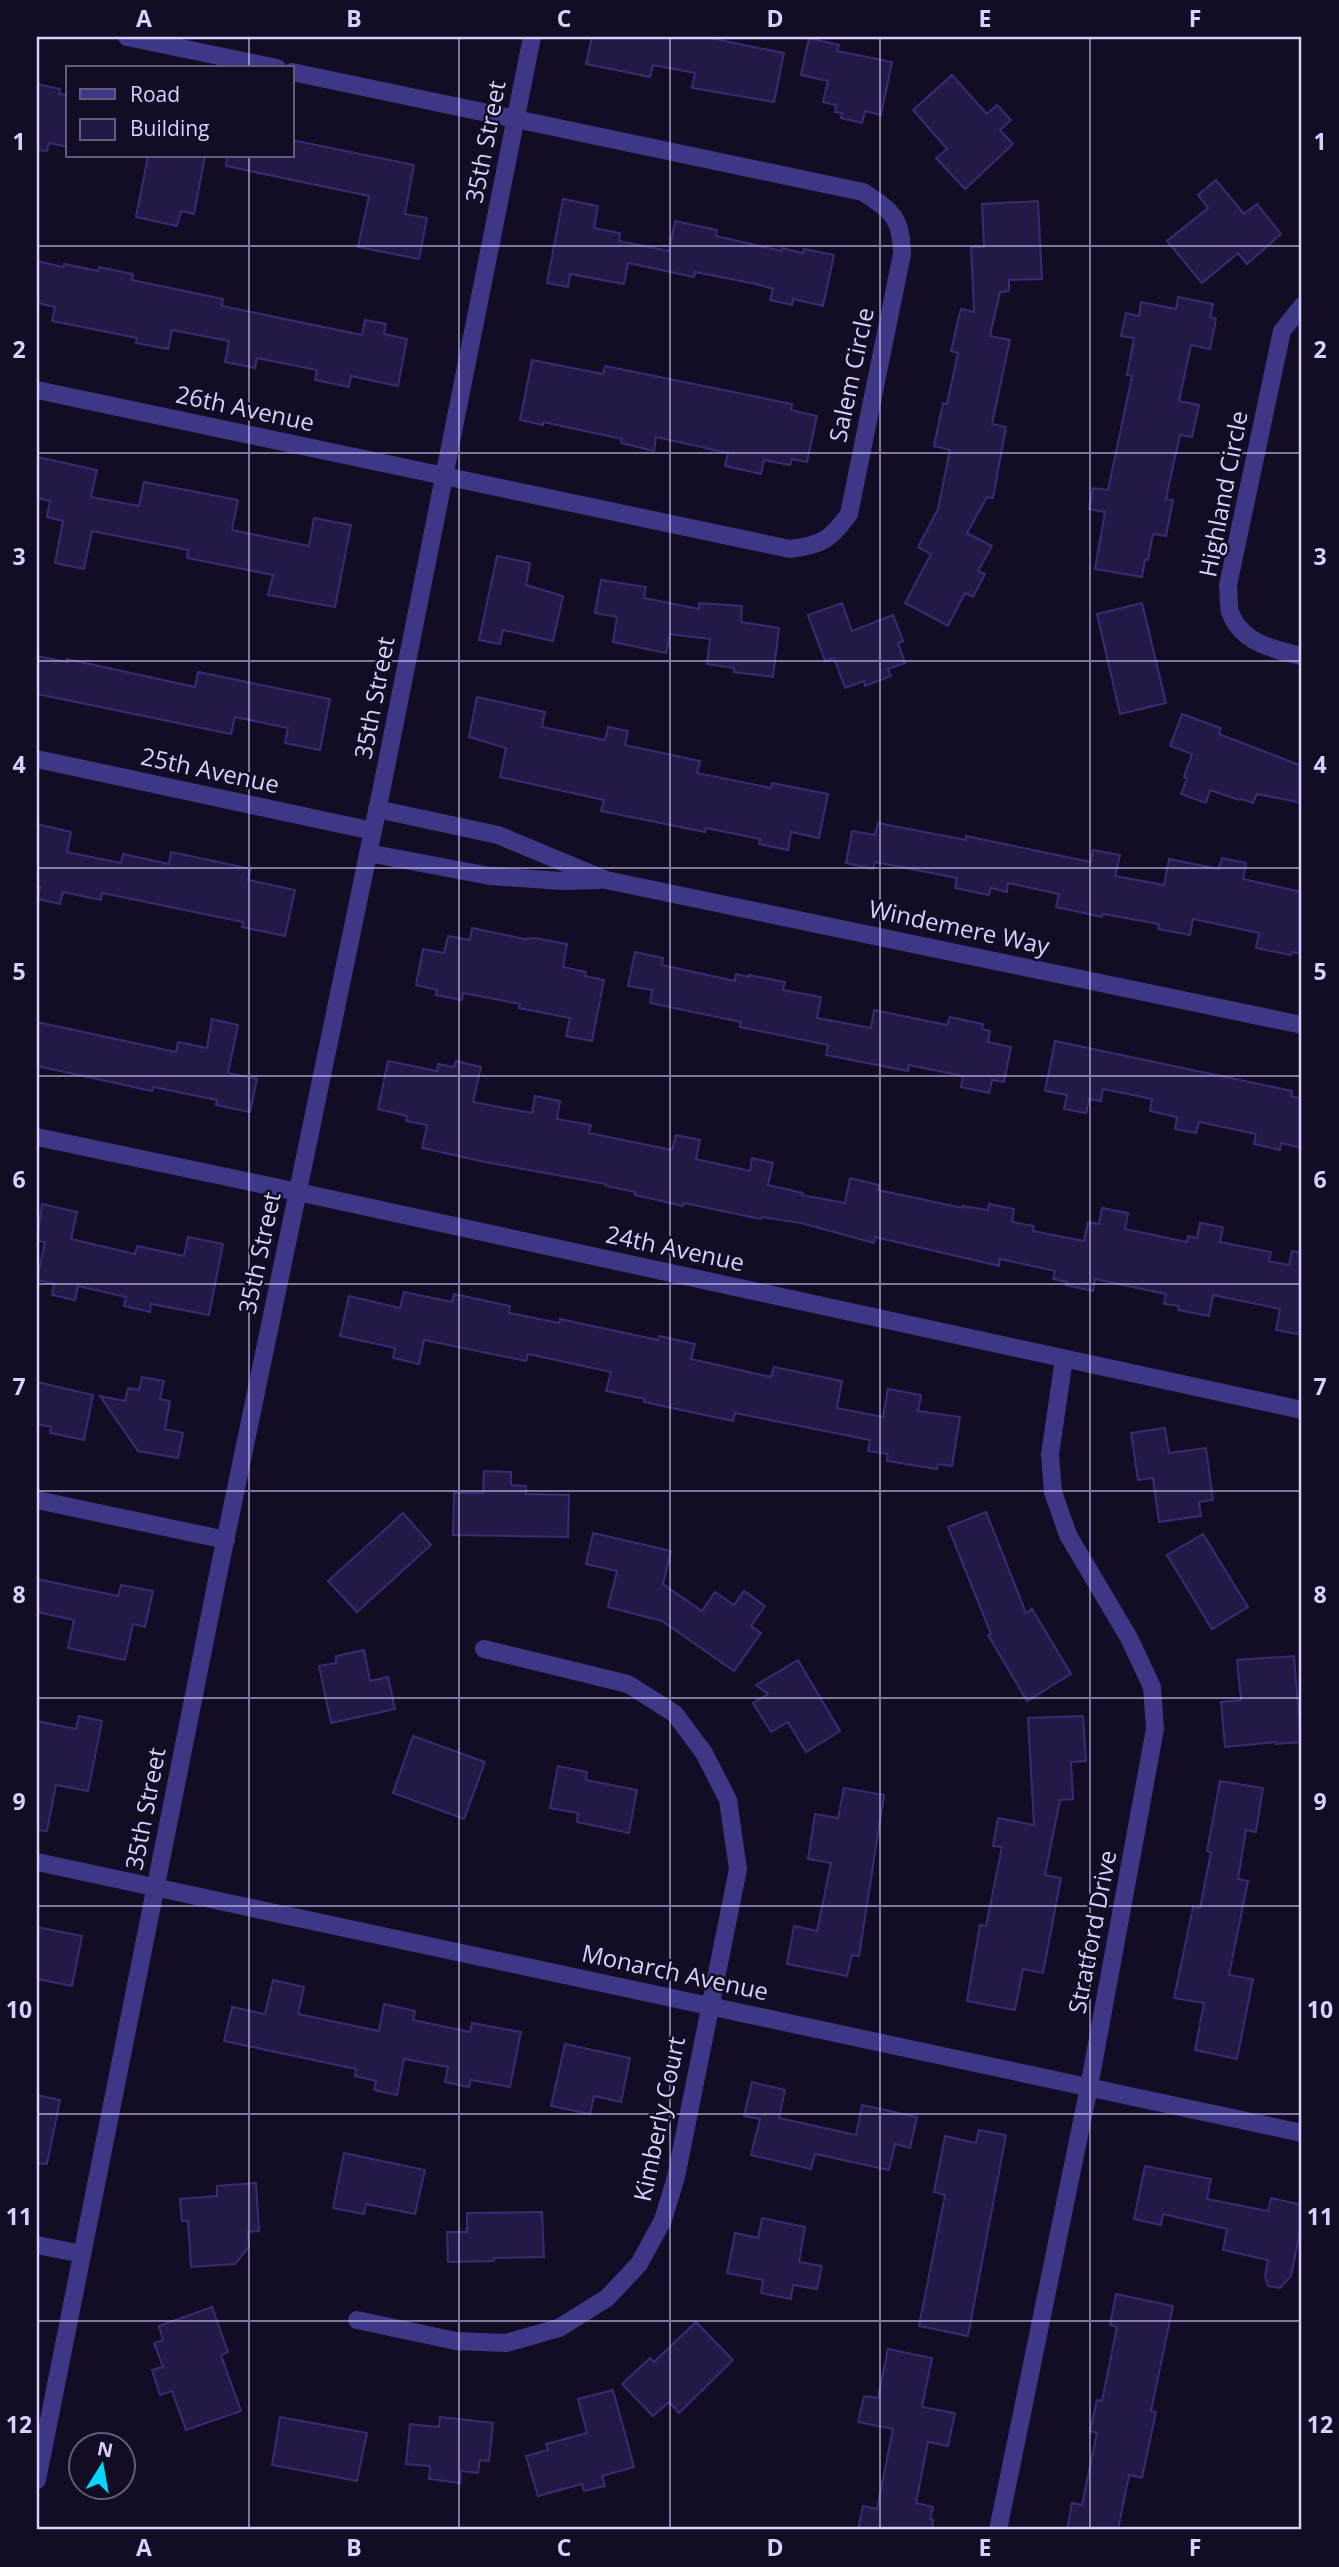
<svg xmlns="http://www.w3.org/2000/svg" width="1339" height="2567" viewBox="0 0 1339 2567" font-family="'Open Sans',sans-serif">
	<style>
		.building { fill: #241946; stroke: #3b2a72; stroke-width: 2 }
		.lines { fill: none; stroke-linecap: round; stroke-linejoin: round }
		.minor { stroke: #3d3785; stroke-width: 18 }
		.grid { fill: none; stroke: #d8d0ff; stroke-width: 2; stroke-opacity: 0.55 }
		.labels { text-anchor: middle; stroke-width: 5; stroke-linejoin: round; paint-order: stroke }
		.street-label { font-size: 24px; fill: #d8d0ff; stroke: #120d24 }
		.neatline { fill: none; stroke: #d8d0ff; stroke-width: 2.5 }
		.grid-label { font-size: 23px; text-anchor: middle; font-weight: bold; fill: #d8d0ff }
	</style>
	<rect width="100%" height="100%" fill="#120d24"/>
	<path class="building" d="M592 37H705L784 53 774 102 692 88 695 73 653 65 650 77 586 64Z
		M809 38 839 45 837 51 892 62 881 115 865 111 862 123 841 118 842 113 835 112 836 105 823 102 828 81 801 75Z
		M952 75 987 114 997 105 1011 120 1000 130 1013 144 965 189 936 158 947 149 913 110Z
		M37 84 60 89 59 94 68 95V147L49 143 47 151 37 150Z
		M292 140 414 165 405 214 427 218 419 259 358 247 369 196 226 166 227 156H292Z
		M148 156H205L194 214 181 211 177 226 136 217Z
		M1216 180 1244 214 1257 204 1281 234 1247 264 1238 253 1202 283 1167 241 1208 208 1198 195Z
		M563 199 598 206 594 228 620 233 619 241 669 251 675 221 717 230 716 236 782 251V248L803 253 804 249 834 255 823 306 793 299 792 305 770 300 773 289 756 284 695 272 694 277 628 263 624 284 570 274 568 287 547 283Z
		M1038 201 1042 279 1009 280V291L1000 292 990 336 1010 340 992 424 1006 427 993 498 987 497 967 533 992 546 978 571 985 574 973 597 965 593 948 626 905 603 931 554 918 547 938 509 950 450 934 446 943 403 947 404 958 353 951 351 958 320 961 309 974 312 971 247H984L982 204Z
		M37 261 63 267 64 264 98 271 99 267 133 274 132 280 223 299 222 306 362 335 365 320 386 324 384 334 407 339 398 386 351 376 349 387 315 380 317 370 257 358 255 368 225 362 229 341 172 330 168 349 136 343 137 338 52 321 55 307 37 303Z
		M1178 297 1213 304 1210 317 1216 319 1210 349 1191 345 1179 401 1199 405 1192 437 1180 435 1166 499 1173 500 1166 536 1153 534 1148 560H1145L1142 577 1095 569 1105 512 1089 509 1093 488 1108 490 1132 376 1127 375 1134 338 1121 336 1126 313 1139 316 1141 302 1176 309Z
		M532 360 603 374 605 366 792 404 791 410 817 416 807 462 792 459 790 465 764 460 761 474 725 466 728 453 656 437 654 451 621 443 622 439 543 422V425L520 420Z
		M37 457 97 470 91 497 139 506 144 482 238 500 232 530 309 546 314 518 351 525 335 607 268 595 273 575 187 558 188 550 92 531 84 569 55 563 63 521 47 517 50 501 37 498Z
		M497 556 530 563 526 585 563 596 553 641 503 630 500 644 479 640Z
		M601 580 646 587 644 598 699 609V603L742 606 741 622 779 628 773 677 734 672V668L707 664 710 639 670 634 666 653 613 642 617 617 595 613Z
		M842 603 852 631 893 615 903 641 898 643 905 663 888 669 891 676 865 686 864 681 845 688 834 658 825 661 808 615Z
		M1142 603 1166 703 1120 714 1097 614Z
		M37 656 67 662V659L195 687 198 672 330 699 320 750 285 743 288 728 235 717 231 734 37 694Z
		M477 697 545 712 542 727 605 740 608 727 628 731 625 745 700 761 697 773 771 788 772 783 828 794 819 838 791 832 788 850 759 844 760 839 706 828 705 832 601 811 604 800 500 777 506 748 469 737Z
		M1182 714 1221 728 1219 734 1302 766V803L1257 794 1253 803 1242 799 1239 800 1210 790 1206 803 1181 794 1187 779 1184 777 1192 754 1170 746Z
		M878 823 966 840V836L1091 862 1093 850 1120 855 1115 876 1164 885 1169 859 1219 869 1222 858 1246 863 1243 879 1302 892V954L1292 952 1291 955 1256 948 1259 933 1193 919 1190 935 1158 929 1159 924 1103 914 1102 917 1056 907 1059 894 1008 883 1007 892 991 888 989 895 955 888 957 878 875 862 873 869 846 863 852 831 875 835Z
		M37 824 71 832 67 852 121 863 123 854 169 864 171 852 251 869 248 880 295 890 285 936 242 927 243 922 102 893 101 900 63 892 60 904 38 899 40 887H37Z
		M472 928 524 939 535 938 567 944 563 967 586 972 585 976 604 980 592 1041 566 1036 570 1018 519 1008 520 1004 463 993 462 1000 436 995 437 990 416 985 423 949 444 953 448 936 470 940Z
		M635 952 663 958 662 965 735 981 736 974 749 977V975L785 982 783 990 821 997 817 1018 871 1028 874 1010 947 1025 950 1017 983 1024 982 1029 990 1031 988 1042 1011 1047 1004 1082 992 1080 989 1093 961 1087 963 1076 909 1065 908 1071 826 1055 828 1045 740 1027 741 1022 650 1003 652 990 628 986Z
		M212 1019 238 1025 228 1073 257 1079 250 1112 216 1105 217 1100 153 1087 152 1091 37 1066V1022L176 1052 178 1042 207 1048Z
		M1055 1041 1292 1091 1291 1096 1302 1099V1148L1281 1143 1280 1150 1254 1144 1256 1134 1199 1122 1196 1133 1175 1129 1177 1117 1150 1111 1152 1099 1103 1089 1101 1101 1089 1099 1086 1113 1064 1109 1067 1095 1045 1091Z
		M388 1061 437 1071 438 1064 454 1067 456 1061 481 1067 473 1102 532 1113 535 1096 560 1101 557 1119 591 1125 589 1133 672 1150 676 1135 700 1140 696 1159 750 1171 752 1158 773 1163 768 1185 803 1193 802 1195 845 1203 850 1178 879 1185 878 1190 963 1208V1206L988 1210 989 1204 1014 1209 1012 1222 1034 1226 1033 1231 1084 1241 1088 1222 1099 1224 1102 1208 1128 1213 1125 1229 1187 1242 1188 1236 1197 1238 1200 1223 1223 1227 1220 1242 1271 1252 1269 1261 1289 1265 1292 1251 1302 1252V1335L1276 1330 1280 1309 1213 1295 1209 1316 1178 1310 1179 1306 1164 1304 1166 1294 1095 1279 1093 1291 1066 1285 1067 1282 1053 1279 1055 1271 1000 1259 999 1266 875 1237 874 1243 801 1223 762 1217 761 1219 684 1203 683 1206 635 1195V1192L606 1186V1184L485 1162 422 1148 427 1125 406 1121 407 1116 378 1109Z
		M42 1204 77 1212 71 1239 135 1254 137 1246 184 1256 188 1237 223 1244 209 1315 151 1304 150 1312 124 1306 126 1297 78 1286 75 1300 52 1295 54 1284 37 1280 45 1242 37 1241Z
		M404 1292 452 1302 454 1294 510 1306 509 1313 559 1323 560 1319 658 1340 659 1336 695 1344 691 1359 771 1377 774 1367 842 1381 837 1408 883 1417 888 1389 921 1395 918 1411 960 1417 952 1466 938 1464 937 1469 887 1461 888 1454 868 1451 870 1440 735 1413 733 1421 644 1402 645 1399 606 1391 611 1372 528 1354 526 1361 424 1340 419 1364 393 1358 395 1348 340 1336 349 1296 400 1308Z
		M142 1377 164 1381 160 1399 170 1401 165 1429 183 1433 178 1458 138 1451 100 1396 125 1401 128 1388 139 1390Z
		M37 1382 93 1395 84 1440 50 1433 51 1427 37 1424Z
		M1165 1428 1169 1453 1206 1448 1213 1500 1199 1502 1201 1516 1159 1522 1153 1478 1138 1480 1131 1433Z
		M484 1471 511 1472V1485L526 1486V1494L569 1495 568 1537 453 1535 454 1493H483Z
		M986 1512 1026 1613 1032 1609 1071 1674 1027 1701 988 1635 991 1634 948 1527Z
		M403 1513 431 1545 357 1612 328 1581Z
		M593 1533 671 1551 663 1584 702 1611 715 1592 734 1605 744 1591 765 1606 751 1626 761 1633 734 1671 662 1621 608 1607 617 1571 586 1564Z
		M1203 1534 1248 1607 1212 1629 1167 1555Z
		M37 1579 118 1596 121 1585 153 1591 145 1627 133 1624 125 1660 68 1648 74 1620 37 1612Z
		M364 1650 370 1681 388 1677 395 1709 331 1723 319 1666 336 1663V1656Z
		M1294 1656 1301 1742 1276 1744V1742L1225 1747 1221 1702 1241 1700 1237 1660Z
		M798 1660 840 1731 806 1752 788 1722 771 1732 753 1703 768 1694 756 1685Z
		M79 1716 102 1721 88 1791 56 1785 47 1831 37 1830V1721L76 1729Z
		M1083 1716 1086 1761 1071 1762 1073 1799 1060 1800 1045 1875 1061 1878 1043 1973 1023 1969 1015 2010 967 2001 980 1925 986 1926 1002 1847 993 1846 998 1818 1034 1825 1028 1718Z
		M413 1736 485 1762 464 1819 393 1793Z
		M558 1766 587 1772 586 1780 637 1790 629 1833 577 1822 578 1813 550 1808Z
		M1220 1781 1263 1788 1256 1832 1246 1830 1238 1879 1248 1881 1229 1975 1253 1979 1237 2059 1195 2050 1204 2003 1174 1998 1193 1907 1200 1908 1211 1852 1207 1851Z
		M844 1788 884 1795 859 1956 852 1955 847 1976 787 1964 794 1926 817 1931 831 1863 808 1859 815 1814 838 1818Z
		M37 1927 82 1936 72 1986 37 1979Z
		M273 1980 304 1987 298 2014 379 2031 384 2004 415 2011 413 2020 470 2032 472 2023 521 2032 510 2087 471 2080 469 2087 445 2082 448 2067 404 2059 397 2095 374 2090 376 2081 355 2076 356 2069 224 2041 232 2007 265 2014Z
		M565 2044 630 2058 621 2102 594 2096 590 2114 551 2106Z
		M752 2082 785 2090 779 2118 856 2135 862 2105 917 2117 910 2148 895 2144 889 2170 815 2154 811 2169 751 2155 760 2119 744 2116Z
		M37 2095 60 2100 47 2164 37 2163Z
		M979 2130 1006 2135 968 2336 919 2326 945 2195 934 2192 945 2136 976 2143Z
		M344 2153 425 2170 415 2214 366 2204 364 2214 333 2208Z
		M1145 2166 1211 2179 1207 2199 1268 2211 1271 2198 1302 2205V2221L1291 2276 1280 2288 1268 2286 1265 2276 1268 2260 1223 2250 1227 2229 1163 2214 1161 2225 1134 2219Z
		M256 2183 259 2231 248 2232 249 2247 235 2264 191 2267 188 2221H182L180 2199 217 2196V2186Z
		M542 2212 544 2257 494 2258V2261L448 2262 447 2232H467V2213Z
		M762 2218 805 2227 799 2262 822 2266 817 2289 793 2285 791 2299 761 2293 763 2280 727 2273 735 2233 758 2238Z
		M1116 2294 1173 2306 1151 2411 1156 2412 1142 2478 1129 2475 1118 2530H1067L1072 2503 1082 2505 1097 2433 1090 2431 1097 2400 1102 2401 1117 2327 1110 2325Z
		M212 2307 228 2352 221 2355 241 2411 186 2430 172 2391 160 2395 152 2370 163 2367 154 2343 163 2340 159 2326Z
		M696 2322 733 2360 679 2413 669 2402 653 2416 622 2384 650 2358 654 2362Z
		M888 2349 932 2358 922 2407 955 2413 948 2446 928 2442 916 2503 933 2507 930 2519 933 2520 932 2530H858L863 2506 877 2509 893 2429 858 2422 864 2396 878 2398Z
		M613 2390 634 2467 602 2476 605 2486 584 2491 582 2484 538 2496 526 2456 548 2450 546 2444 587 2433 578 2399Z
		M280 2417 367 2433 357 2481 272 2465Z
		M440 2417 493 2423 489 2461 480 2460 478 2473 461 2471 460 2483 429 2479 430 2466 406 2464 410 2424 439 2427Z"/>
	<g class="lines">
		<path class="minor" d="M127 37 277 68
			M1302 306 1282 331 1228 585C1229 593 1228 604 1230 612 1241 643 1275 650 1302 656
			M37 390 790 549C822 545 830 540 849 514L902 254C901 217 893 212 863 192L292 72
			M37 759 373 831
			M377 809 498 835 606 880 1302 1025
			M368 853 490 876 562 881 600 880
			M37 1137 298 1192 1302 1410
			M37 1500 226 1540
			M37 1862 1302 2133
			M37 2245 82 2254
			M357 2320 456 2341 506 2343 559 2328 607 2298 639 2264 663 2220 676 2177 738 1869 728 1800 704 1753 675 1714 628 1684 484 1649
			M37 2480 219 1570 381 792 532 37
			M998 2530 1089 2087 1155 1729 1152 1687 1129 1638 1068 1535 1053 1492 1050 1454 1064 1359"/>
	</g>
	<path class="grid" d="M249 37V68M459 37V2530M670 37V2530M880 37V2530M1090 37V2530M249 156V2530M37 246H1302M37 453H1302M37 661H1302M37 868H1302M37 1076H1302M37 1284H1302M37 1491H1302M37 1698H1302M37 1906H1302M37 2114H1302M37 2321H1302"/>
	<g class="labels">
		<g class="street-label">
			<text transform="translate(486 142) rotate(-79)" y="8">35th Street</text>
			<text transform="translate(852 375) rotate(-78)" y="8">Salem Circle</text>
			<text transform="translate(245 409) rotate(12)" y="8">26th Avenue</text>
			<text transform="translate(1224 494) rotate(-79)" y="8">Highland Circle</text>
			<text transform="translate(375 698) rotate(-79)" y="8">35th Street</text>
			<text transform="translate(210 771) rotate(12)" y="8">25th Avenue</text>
			<text transform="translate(959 928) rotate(12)" y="8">Windemere Way</text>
			<text transform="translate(675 1249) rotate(12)" y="8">24th Avenue</text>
			<text transform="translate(260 1253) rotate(-78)" y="8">35th Street</text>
			<text transform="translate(146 1809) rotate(-79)" y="8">35th Street</text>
			<text transform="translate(1093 1932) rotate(-79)" y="8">Stratford Drive</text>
			<text transform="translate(675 1973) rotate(12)" y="8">Monarch Avenue</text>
			<text transform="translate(660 2119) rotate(-78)" y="8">Kimberly Court</text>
		</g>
	</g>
	<rect width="1339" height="2567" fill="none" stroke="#120d24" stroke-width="77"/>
	<rect x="66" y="66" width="228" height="91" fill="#120d24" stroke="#615b7c" stroke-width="2"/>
	<rect x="80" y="89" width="35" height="10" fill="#3d3785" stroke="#615b7c" stroke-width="2"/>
	<text x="130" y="102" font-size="21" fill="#d8d0ff">Road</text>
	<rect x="80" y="119" width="35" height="21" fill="#241946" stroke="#615b7c" stroke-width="2"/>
	<text x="130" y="136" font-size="21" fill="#d8d0ff">Building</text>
	<g transform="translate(102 2466) rotate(11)"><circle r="33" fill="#120d24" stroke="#615b7c" stroke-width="2"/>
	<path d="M0-5L12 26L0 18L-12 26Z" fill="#00d8fb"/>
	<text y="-10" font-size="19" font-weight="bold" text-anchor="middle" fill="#d8d0ff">N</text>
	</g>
	<rect x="38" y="38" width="1262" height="2490" class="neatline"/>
	<g class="grid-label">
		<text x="144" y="27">A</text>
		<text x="354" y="27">B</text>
		<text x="564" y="27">C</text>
		<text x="775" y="27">D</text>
		<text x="985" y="27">E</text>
		<text x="1195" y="27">F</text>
		<text x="19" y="150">1</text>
		<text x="1320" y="150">1</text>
		<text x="19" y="358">2</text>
		<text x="1320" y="358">2</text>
		<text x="19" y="565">3</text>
		<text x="1320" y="565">3</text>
		<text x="19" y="773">4</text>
		<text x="1320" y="773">4</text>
		<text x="19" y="980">5</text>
		<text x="1320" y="980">5</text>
		<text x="19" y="1188">6</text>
		<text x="1320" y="1188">6</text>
		<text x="19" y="1395">7</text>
		<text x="1320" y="1395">7</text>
		<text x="19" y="1603">8</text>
		<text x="1320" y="1603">8</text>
		<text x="19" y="1810">9</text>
		<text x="1320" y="1810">9</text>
		<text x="19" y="2018">10</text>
		<text x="1320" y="2018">10</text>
		<text x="19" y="2225">11</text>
		<text x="1320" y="2225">11</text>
		<text x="19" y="2433">12</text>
		<text x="1320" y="2433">12</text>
		<text x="144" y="2556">A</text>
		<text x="354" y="2556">B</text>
		<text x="564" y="2556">C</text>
		<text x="775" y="2556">D</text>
		<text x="985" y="2556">E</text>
		<text x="1195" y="2556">F</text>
	</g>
</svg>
